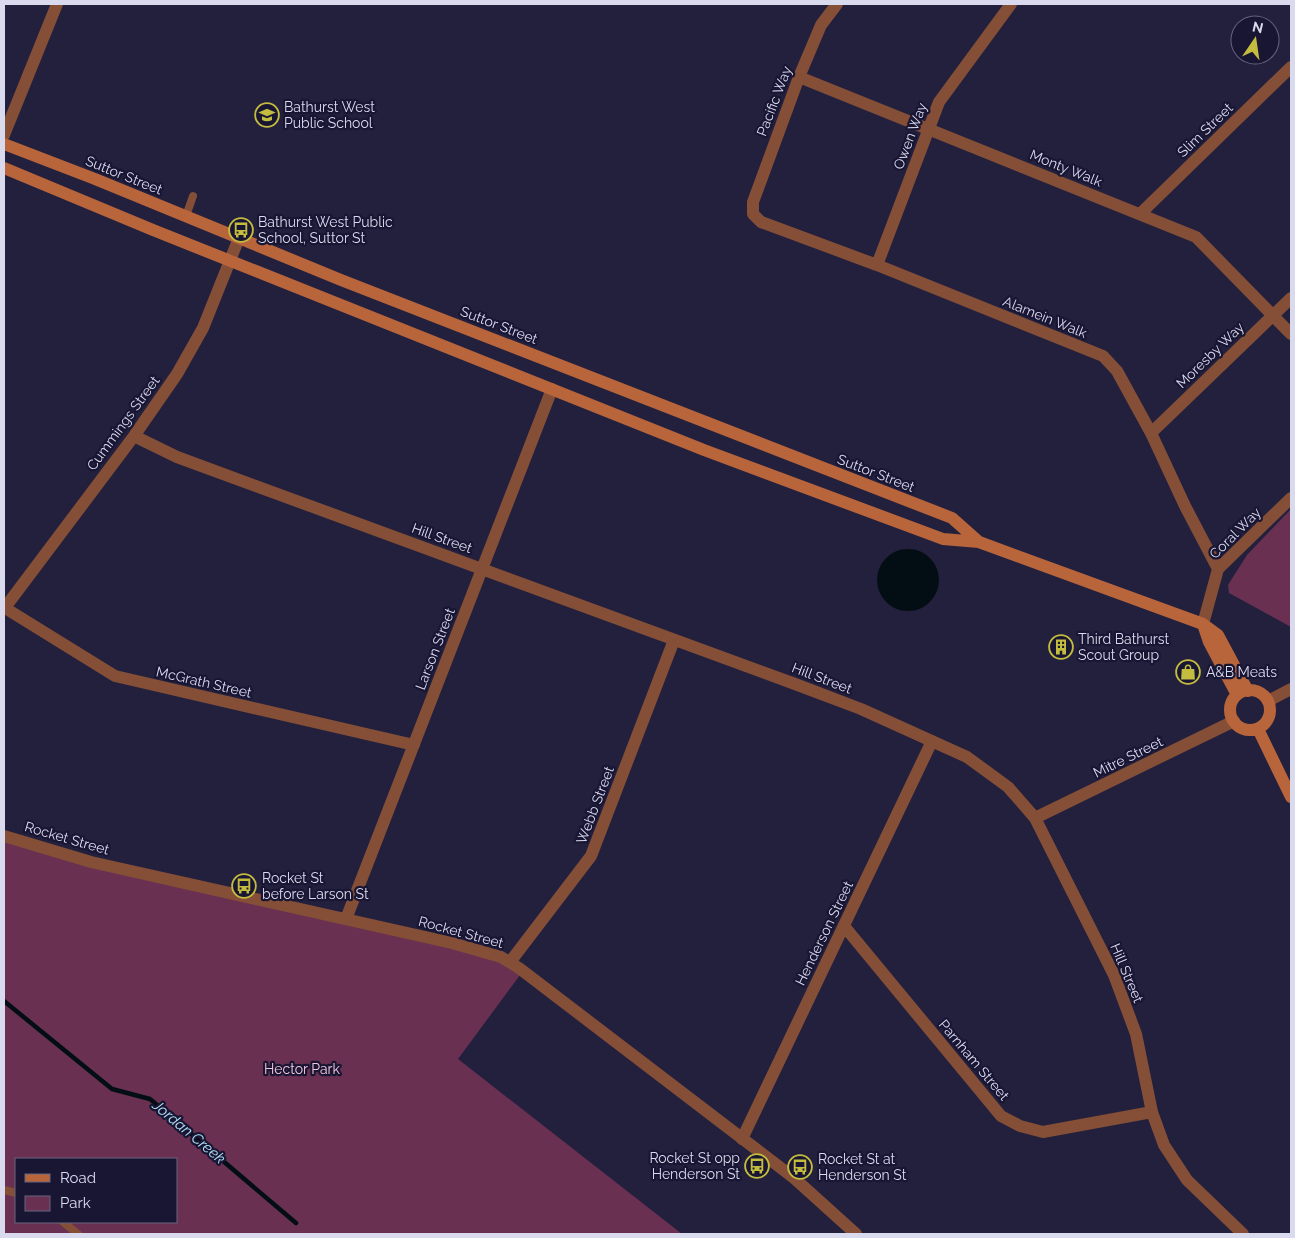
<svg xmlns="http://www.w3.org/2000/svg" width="1295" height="1238" viewBox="0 0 1295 1238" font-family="Raleway,sans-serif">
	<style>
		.green { fill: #6a3052; fill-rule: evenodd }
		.water { fill: #020e14 }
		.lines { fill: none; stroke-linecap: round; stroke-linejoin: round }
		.stream { stroke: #020e14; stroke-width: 4.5 }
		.service { stroke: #844f36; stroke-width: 8 }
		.minor { stroke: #844f36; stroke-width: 12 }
		.tertiary { stroke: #844f36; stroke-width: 12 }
		.secondary { stroke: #b9653b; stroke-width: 12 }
		.labels { text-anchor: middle; stroke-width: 4.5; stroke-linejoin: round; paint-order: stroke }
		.street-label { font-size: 14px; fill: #dadaef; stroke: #191634 }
		.poi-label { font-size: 14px; fill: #dadaef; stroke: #191634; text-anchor: start }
		.park-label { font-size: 14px; fill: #f3c6dd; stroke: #191634 }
		.water-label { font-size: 15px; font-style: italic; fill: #b1e3f9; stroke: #191634 }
	</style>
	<rect width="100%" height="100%" fill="#23203e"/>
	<path class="green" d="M1291 509V627L1229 593 1228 585 1247 555Z
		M4 836 441 940 523 971 458 1059 682 1234H4ZM16 1159H176V1222H16Z"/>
	<path class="water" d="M877 580a31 31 0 1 1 62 0a31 31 0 1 1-62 0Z"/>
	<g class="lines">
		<path class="stream" d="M4 1001 112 1089 150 1099 296 1223"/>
		<path class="service" d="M186 216 193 196
			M4 1190 16 1193
			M63 1222 78 1234"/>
		<path class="minor" d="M837 4 821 25 799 77 753 202V214L761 222 877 265 1103 356 1117 371 1151 433 1185 506 1218 569
			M799 77 1196 237 1291 334
			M4 135 57 4
			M1140 214 1291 67
			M877 265 939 102 1011 4
			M1151 433 1291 298
			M134 436 177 457 795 684 861 709 967 757 1008 787 1035 818 1114 975 1136 1034 1152 1112 1164 1145 1187 1180 1243 1234
			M5 608 115 676 414 745
			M4 609 134 436 177 374 203 328 239 238
			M1203 624 1218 569 1291 498
			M1035 818 1234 721
			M346 919 552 389
			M844 926 1001 1116 1020 1126 1043 1132 1152 1112
			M510 962 591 856 674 640
			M742 1139 932 741"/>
		<path class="tertiary" d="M1268 701 1291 689
			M4 836 91 862 452 943 501 957 519 968 794 1178 856 1234"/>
		<path class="secondary" d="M4 144 95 179 341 280 952 518 979 542
			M4 168 153 230 704 450 943 539 979 542 1203 624 1218 635 1248 691
			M1203 624 1209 642 1237 695
			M1230 710a20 20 0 1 1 40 0a20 20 0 1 1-40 0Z
			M1258 729 1291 797"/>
	</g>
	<defs>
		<g id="school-ring" transform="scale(1.25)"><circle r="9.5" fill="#191634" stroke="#c4bc3e" stroke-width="1.5"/><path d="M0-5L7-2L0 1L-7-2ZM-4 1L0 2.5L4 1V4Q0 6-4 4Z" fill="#c4bc3e"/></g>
		<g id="bus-ring" transform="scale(1.25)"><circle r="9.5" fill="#191634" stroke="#c4bc3e" stroke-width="1.5"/><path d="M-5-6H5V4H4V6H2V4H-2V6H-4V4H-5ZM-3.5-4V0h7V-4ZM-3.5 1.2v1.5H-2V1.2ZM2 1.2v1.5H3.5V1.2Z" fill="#c4bc3e"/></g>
		<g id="building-ring" transform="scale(1.25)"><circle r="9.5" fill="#191634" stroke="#c4bc3e" stroke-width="1.5"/><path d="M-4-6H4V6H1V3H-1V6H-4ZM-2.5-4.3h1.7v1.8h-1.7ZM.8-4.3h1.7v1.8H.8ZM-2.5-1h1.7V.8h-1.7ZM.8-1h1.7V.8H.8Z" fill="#c4bc3e"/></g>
		<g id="shop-ring" transform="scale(1.25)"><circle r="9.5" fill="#191634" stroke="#c4bc3e" stroke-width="1.5"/><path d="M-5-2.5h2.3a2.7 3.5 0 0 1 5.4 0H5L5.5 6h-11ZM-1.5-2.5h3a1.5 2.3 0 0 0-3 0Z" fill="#c4bc3e"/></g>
	</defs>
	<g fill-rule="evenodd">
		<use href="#school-ring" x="267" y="115"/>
		<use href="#bus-ring" x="241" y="230"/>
		<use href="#building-ring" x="1061" y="647"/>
		<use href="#shop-ring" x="1188" y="672"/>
		<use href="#bus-ring" x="244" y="886"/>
		<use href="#bus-ring" x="757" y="1166"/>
		<use href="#bus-ring" x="800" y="1167"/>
	</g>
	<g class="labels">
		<g class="street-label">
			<text transform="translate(774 101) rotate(-69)" y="5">Pacific Way</text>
			<text transform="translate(1205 130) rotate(-44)" y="5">Slim Street</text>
			<text transform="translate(910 136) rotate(-69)" y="5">Owen Way</text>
			<text transform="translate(1066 168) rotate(22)" y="5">Monty Walk</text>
			<text transform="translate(124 175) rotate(22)" y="5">Suttor Street</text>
			<text transform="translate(1045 317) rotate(22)" y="5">Alamein Walk</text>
			<text transform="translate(499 325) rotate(21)" y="5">Suttor Street</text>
			<text transform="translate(1210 355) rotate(-44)" y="5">Moresby Way</text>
			<text transform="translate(123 423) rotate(-54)" y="5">Cummings Street</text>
			<text transform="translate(876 473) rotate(21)" y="5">Suttor Street</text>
			<text transform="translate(1235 533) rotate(-45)" y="5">Coral Way</text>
			<text transform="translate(442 538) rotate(20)" y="5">Hill Street</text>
			<text transform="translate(435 649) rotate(-69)" y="5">Larson Street</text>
			<text transform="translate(822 678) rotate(21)" y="5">Hill Street</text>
			<text transform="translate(204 682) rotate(13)" y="5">McGrath Street</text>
			<text transform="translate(1128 757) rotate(-26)" y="5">Mitre Street</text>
			<text transform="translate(595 805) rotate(-69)" y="5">Webb Street</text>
			<text transform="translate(67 838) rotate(16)" y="5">Rocket Street</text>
			<text transform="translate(461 932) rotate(15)" y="5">Rocket Street</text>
			<text transform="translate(824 933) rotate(-64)" y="5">Henderson Street</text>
			<text transform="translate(1127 973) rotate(67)" y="5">Hill Street</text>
			<text transform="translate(974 1060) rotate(50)" y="5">Parnham Street</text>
		</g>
		<g class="poi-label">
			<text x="284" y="112">Bathurst West<tspan x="284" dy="16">Public School</tspan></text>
			<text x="258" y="227">Bathurst West Public<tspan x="258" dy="16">School, Suttor St</tspan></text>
			<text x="1078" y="644">Third Bathurst<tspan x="1078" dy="16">Scout Group</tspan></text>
			<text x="1206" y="677">A&amp;B Meats</text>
			<text x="262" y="883">Rocket St<tspan x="262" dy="16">before Larson St</tspan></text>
			<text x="740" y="1163" text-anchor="end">Rocket St opp<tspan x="740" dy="16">Henderson St</tspan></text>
			<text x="818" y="1164">Rocket St at<tspan x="818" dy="16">Henderson St</tspan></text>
		</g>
		<g class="park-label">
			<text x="302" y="1074">Hector Park</text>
		</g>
		<g class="water-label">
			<text transform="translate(189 1132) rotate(40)" y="5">Jordan Creek</text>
		</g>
	</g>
	<rect width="1295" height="1238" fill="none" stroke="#dadaef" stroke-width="10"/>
	<rect x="15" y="1158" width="162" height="65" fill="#191634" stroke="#66647f"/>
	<rect x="25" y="1174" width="25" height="8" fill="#b9653b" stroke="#66647f"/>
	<text x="60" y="1183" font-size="15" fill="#dadaef">Road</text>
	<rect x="25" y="1196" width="25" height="15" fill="#6a3052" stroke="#66647f"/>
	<text x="60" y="1208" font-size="15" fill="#dadaef">Park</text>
	<g transform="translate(1255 40) rotate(13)"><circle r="24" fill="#191634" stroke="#66647f"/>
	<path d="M0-4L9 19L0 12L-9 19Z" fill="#c4bc3e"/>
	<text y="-8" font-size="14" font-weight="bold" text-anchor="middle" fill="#dadaef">N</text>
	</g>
</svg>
